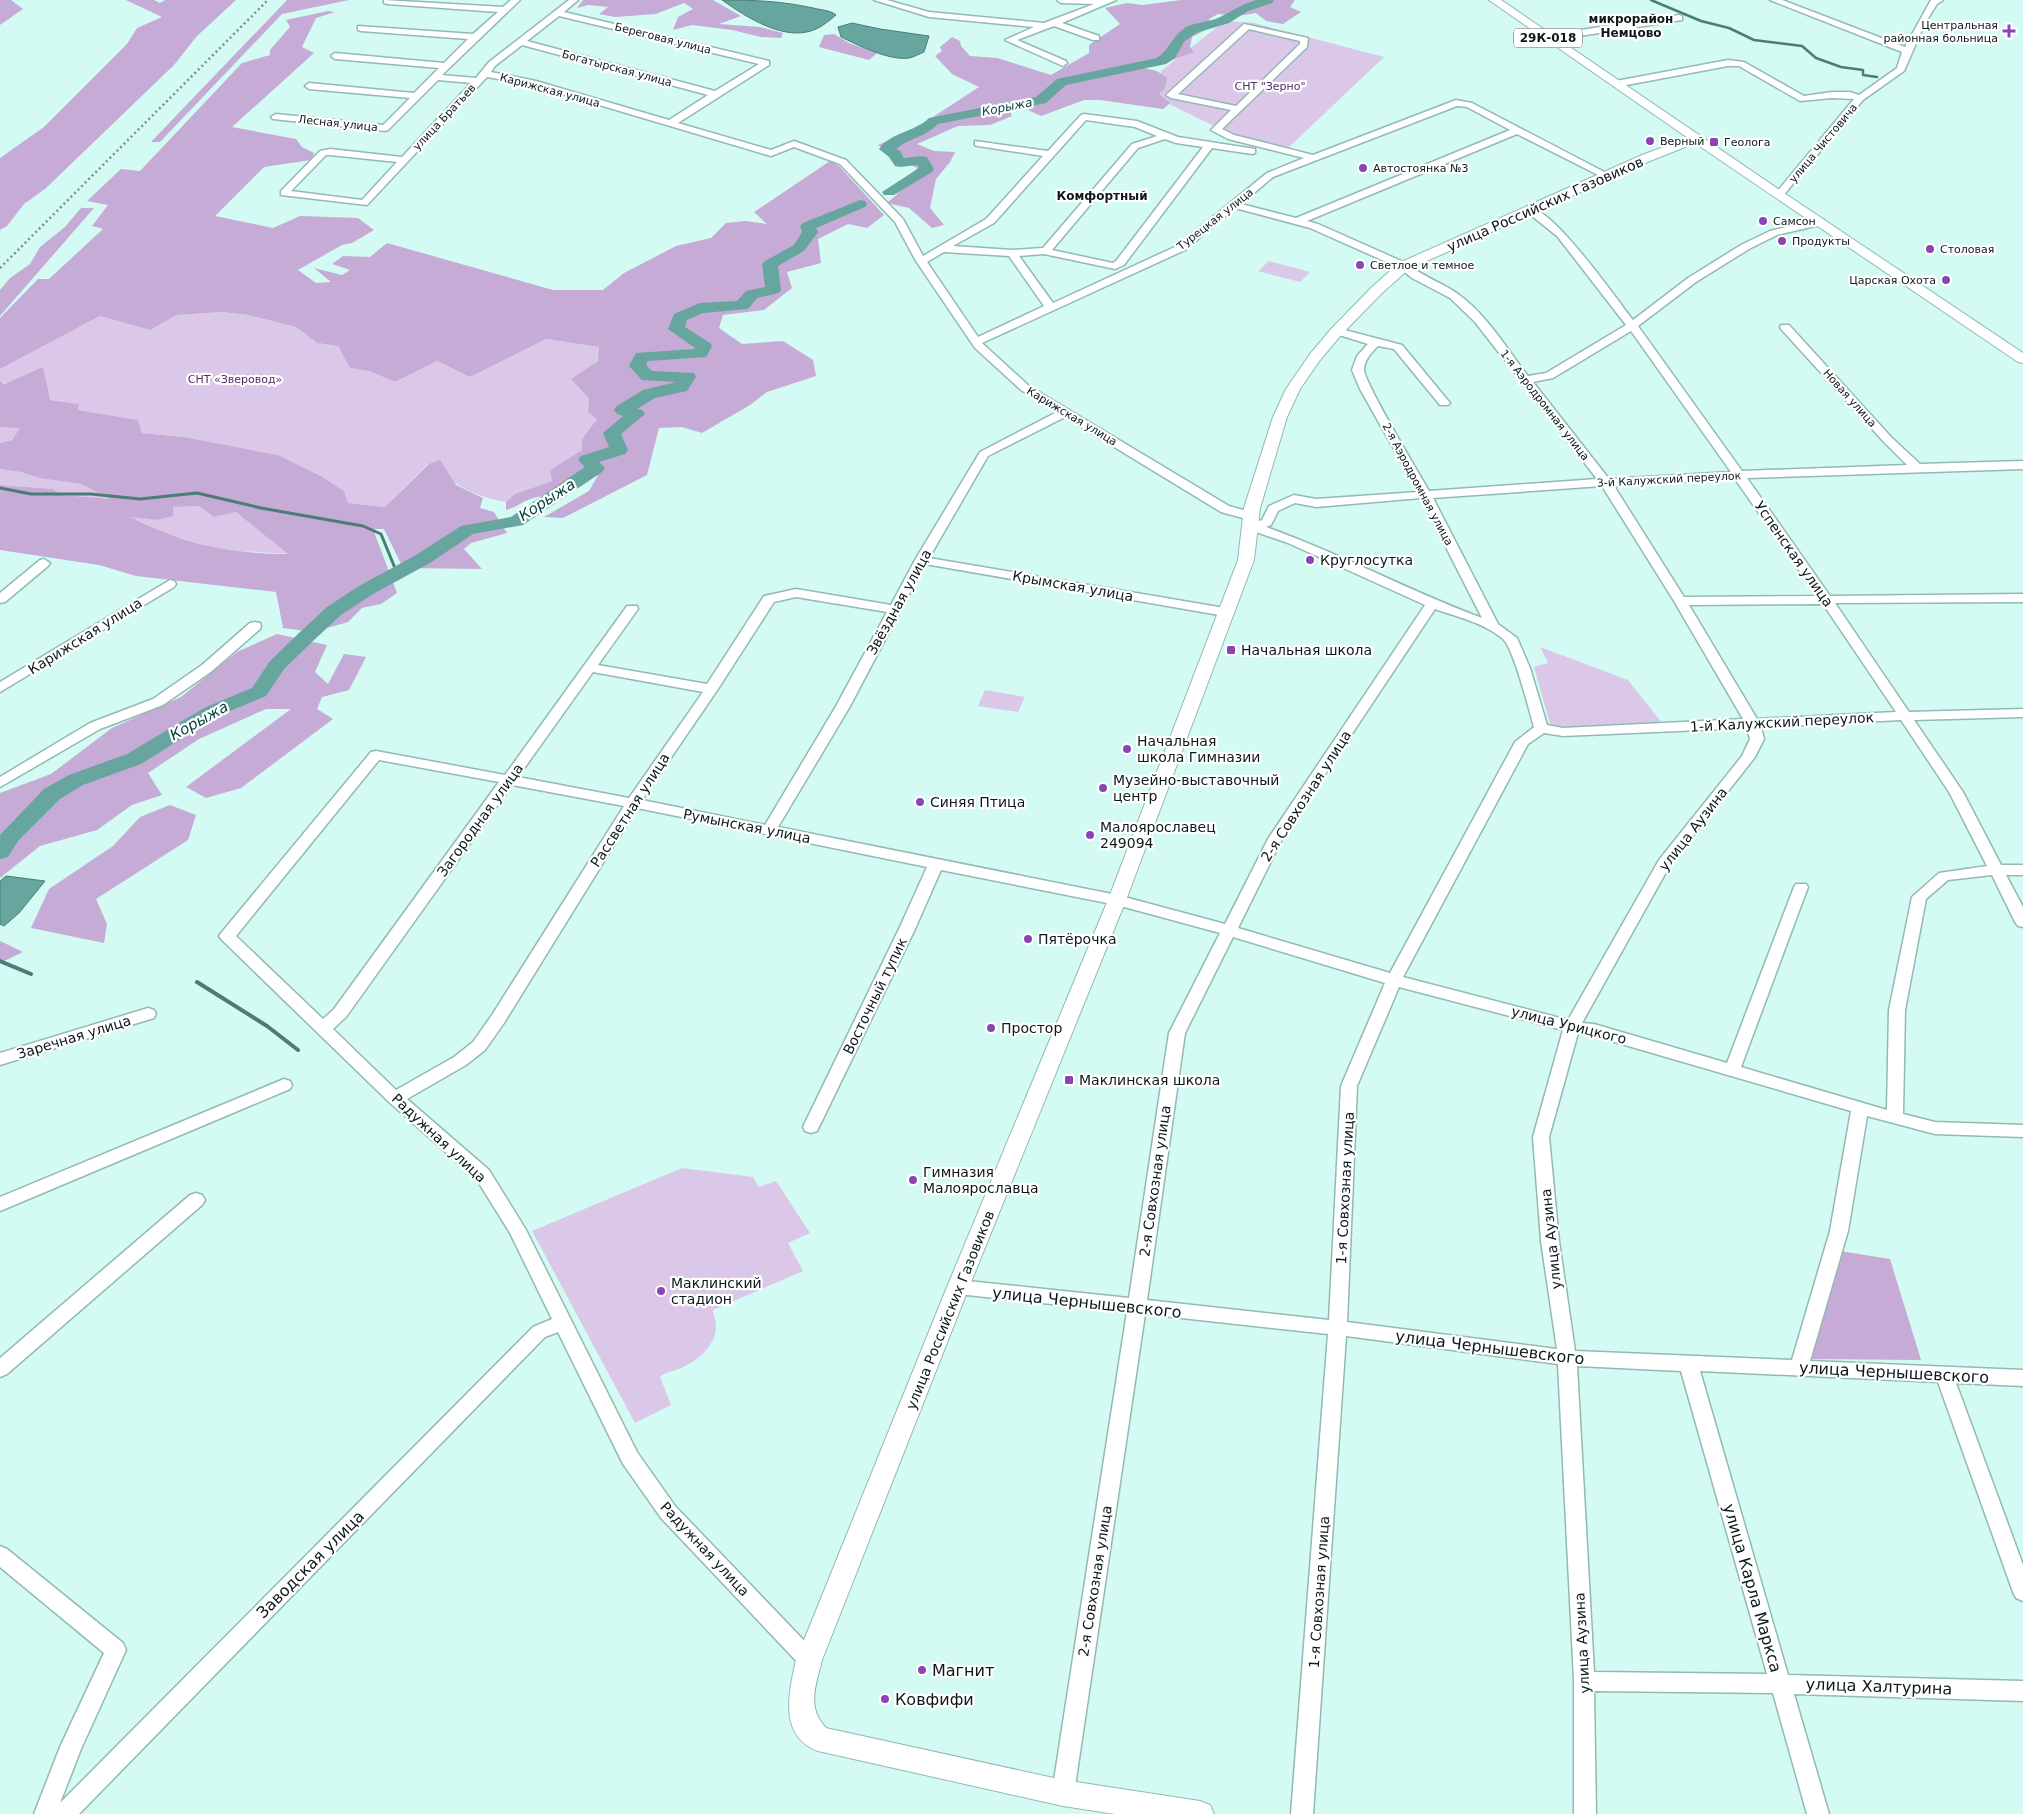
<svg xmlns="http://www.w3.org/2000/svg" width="2023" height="1814" viewBox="0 0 2023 1814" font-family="'DejaVu Sans',sans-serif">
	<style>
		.green { fill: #dbc8e8 }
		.forest { fill: #c5abd6; fill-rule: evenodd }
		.water { fill: #67a69e; stroke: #4b7c76 }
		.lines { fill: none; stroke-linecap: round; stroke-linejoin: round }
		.stream-far2 { stroke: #4b7c76; stroke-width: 2.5 }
		.stream-far1 { stroke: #4b7c76; stroke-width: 3 }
		.stream { stroke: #4b7c76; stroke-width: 4 }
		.river { fill: #67a69e; fill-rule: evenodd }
		.minor-casing { stroke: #92b9b3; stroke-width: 3 }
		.major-casing { stroke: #92b9b3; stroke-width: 2 }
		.minor { fill: #fff; fill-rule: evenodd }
		.major { fill: #fff; fill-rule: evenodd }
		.rail { stroke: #76938e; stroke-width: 2.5; stroke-dasharray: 2 3; stroke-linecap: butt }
		.poi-dot { fill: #8e43b5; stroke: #fff; stroke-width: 2 }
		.labels { text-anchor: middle; stroke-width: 4.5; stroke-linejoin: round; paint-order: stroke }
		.far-poi-label { font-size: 11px; fill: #0b1a18; stroke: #fff; text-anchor: start }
		.far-street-label { font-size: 11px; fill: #0b1a18; stroke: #fff }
		.far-park-label { font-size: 11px; fill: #502d63; stroke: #fff }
		.far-neighbourhood-label { font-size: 12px; font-weight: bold; fill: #0b1a18; stroke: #fff }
		.shield { fill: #fff; stroke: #545f5d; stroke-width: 1 }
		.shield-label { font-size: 12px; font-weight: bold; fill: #0b1a18 }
		.far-water-label { font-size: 12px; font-style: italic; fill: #06433d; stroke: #fff }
		.street-label { font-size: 14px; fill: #0b1a18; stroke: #fff }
		.poi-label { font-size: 14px; fill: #0b1a18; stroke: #fff; text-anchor: start }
		.water-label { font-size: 15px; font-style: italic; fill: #06433d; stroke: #fff }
		.near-street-label { font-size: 16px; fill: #0b1a18; stroke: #fff }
		.near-poi-label { font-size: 16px; fill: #0b1a18; stroke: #fff; text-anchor: start }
	</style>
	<rect width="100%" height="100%" fill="#d3fbf4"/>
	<path class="green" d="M1225 21 1254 23 1384 57 1286 150 1232 135 1159 99 1161 71Z
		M1269 261 1310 272 1300 282 1258 271Z
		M222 312 248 315 296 327 317 343 338 346 350 368 369 371 395 382 437 361 470 377 546 339 599 347 589 398 597 419 582 439V450L550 470 552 481 515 494 506 502C471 496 456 484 428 464L385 507 348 503 344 491 321 476 278 455 184 437 142 433 138 420 78 410 79 404 50 400 0 381V369L100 316 150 330 177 315Z
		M0 427H21L12 440 0 443Z
		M0 469 21 472 39 478 81 484 112 500 62 495 53 489 0 485Z
		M199 506 214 517 236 512 289 554 222 550 163 533 129 516 156 520 173 507Z
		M1540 647 1628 680 1662 723 1558 727 1550 724 1534 667 1548 663Z
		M985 690 1025 697 1018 712 978 706Z
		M682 1168 753 1177 759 1187 776 1181 810 1233 788 1243 803 1271 713 1310C713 1314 716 1320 716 1325 717 1345 697 1361 681 1368 673 1372 666 1371 660 1377L671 1405 635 1423 532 1231Z"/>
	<path class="forest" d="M0 0H11L23 9 0 25Z
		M126 0H154L160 3 165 0H236L197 36 174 65 45 189 24 204 7 226 0 230V158L44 127 127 44 137 28 162 17Z
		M287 0H349L282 14 160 142H151Z
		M583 0H713L741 16 719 24 760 27 783 33 781 38 761 37 732 30 692 25 673 30 678 17 693 9 684 3 656 14 615 17 599 14 608 7 588 5 577 8Z
		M1181 0H1295L1290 7 1301 12 1283 24 1266 21 1256 13 1237 16 1218 14 1209 19 1211 27 1192 37 1190 47 1194 52 1172 60 1154 59 1141 63 1144 68 1157 71 1167 78 1165 88 1159 94 1170 103 1163 109 1100 100H1084L1041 116 1013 103 1007 104 1012 116 990 125 958 126 917 144 934 151 955 152 950 162 936 179 930 208 944 225 932 228 909 208 887 203 904 188 917 168 878 145 916 128 979 87 952 74 935 56 942 51 940 47 952 37 960 41 961 46 970 56 997 58 1051 75 1089 53V45L1120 24 1105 8 1127 3 1143 5Z
		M328 11 335 12 316 18 302 47 314 53 232 127 296 139 302 147 314 153 311 160 264 167 215 216 273 228 300 216 358 218 374 230 352 243 342 245 298 270 316 283 331 282 314 268 342 275 350 270 332 264 343 256 370 257 387 243 553 290H603L624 273 676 246 711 238 726 223 745 221 767 224 754 212 830 161 839 166 884 215 867 228 848 224 818 239 821 263 787 272 792 288 764 310 723 315 719 328 742 344 783 341 813 360 816 376 767 392 750 405 702 433 682 427 659 428 647 475 563 518 544 517 589 491 598 475 576 479C563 502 547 491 528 500 520 503 515 508 506 510V502L515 494 552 481 550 470 582 450V439L597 419 588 412 589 398 571 379 597 362 599 347 546 339 470 377 437 361 395 382 369 371 350 368 338 346 317 343 296 327 248 315 222 312 177 315 150 330 100 316 0 369V318L38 279H49L103 229 92 226 108 205 87 201 121 169 140 171 242 63 270 55V50L290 27 286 20Z
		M834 34 849 43 877 53 869 60 819 47 824 35Z
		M81 208H94L0 316V290L10 278 30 264 40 247 65 227Z
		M43 367 50 400 79 404 78 410 138 420 142 433 184 437 278 455 321 476 344 491 348 503 385 507 429 464 440 460 456 485 483 498 480 508 494 512 507 533 471 543 464 549 482 569 403 568 384 529H373L397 593 381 604 362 608 348 622 313 632 283 628 276 592 136 576 99 565 0 550V485L53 489 62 495 110 499 81 484 39 478 21 472 0 469V443L12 440 20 428 0 427V381L5 384ZM199 506 214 517 236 512 288 554C232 554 181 544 131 517L156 520 173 516V507Z
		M277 634 327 645 315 672 328 684 344 654 366 657 349 690 322 697 317 709 333 719 241 788 206 798 186 787 291 709H266L199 739 148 773 162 795 132 805 97 830 40 846 0 878V793L51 774 112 728 181 697 237 652Z
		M170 805 196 815 188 840 96 899 107 924 104 943 31 928 49 889 113 846 140 817Z
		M0 941 23 952 0 963Z
		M1840 1251 1890 1259 1921 1360 1809 1359Z"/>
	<path class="water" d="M722 0C753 0 782 1 813 8 821 10 830 10 836 15 830 20 823 26 816 29 786 43 746 17 722 0Z
		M852 23 880 29 929 36 924 52C919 54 914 57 909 58 889 61 858 45 841 37L838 27Z
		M6 876 45 881 19 913 4 926 0 924V881Z"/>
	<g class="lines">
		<path class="stream-far2" d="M1651 0 1701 21 1729 28 1754 40 1802 46 1816 58 1841 67 1863 70V75L1877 77"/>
		<path class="stream-far1" d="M0 488 31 494H91L140 499 197 493 261 508 363 526 381 534 397 573"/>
		<path class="stream" d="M0 961 31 974
			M197 982 267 1026 298 1050"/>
		<path class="river" d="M1256 0H1274L1272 3 1248 11 1229 23 1196 33 1184 42 1175 58 1166 64 1066 85 1046 103 938 124C926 137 909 138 896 149L900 151 904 158 922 156 927 157 934 169 932 172 894 195H884L882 192 919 168 918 165 900 167 895 166 889 157 879 149C891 132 915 132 929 118L1036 97 1057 79 1157 58C1169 50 1173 35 1186 27 1197 22 1210 22 1220 17 1232 11 1243 4 1256 0Z
			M860 200 865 201 867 204 865 207 816 228 818 232 804 251 778 266 781 290 779 293 757 298 748 309 703 313 687 320 685 327 710 343 712 346 706 357 648 361 646 365 652 371 694 373 696 377 687 391 655 398 637 409 642 410 645 414 621 434 628 450 625 454 599 462 605 468 602 472 523 525 473 534 430 563 373 594 341 615 313 641 284 669 266 696 218 716 141 764 83 785 60 799 18 841 8 857 0 859V835L44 789 69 775 127 754 204 708 252 688 270 661 299 633 327 607 359 586 416 555 461 526 511 517 585 467 578 460 581 456 609 447 603 433 623 416 617 414 614 410 617 406 643 390 676 382 642 380 629 366 636 353 694 349 695 348 668 329 674 314 700 303 737 301 746 291 765 287 762 264 765 261 794 245 802 232 800 226 803 223Z"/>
		<g class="minor-casing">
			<path id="minor" d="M384 0 503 7 511 0H520L442 75 476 78 489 62 569 0H578L564 12 769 61V65L678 123 771 150 794 141 846 160 903 219 923 256 986 219 1043 156 978 146 975 145V141L1048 151 1081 115 1084 114 1137 121 1178 137 1255 149V153L1252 154 1212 148 1124 265 1115 269 1044 254 1019 256 1053 303 1177 246 1267 173 1304 158 1228 139 1211 130 1231 110 1171 98 1166 95 1244 24 1308 38 1307 47 1222 129 1234 135 1313 155 1456 100 1472 103 1612 176 1607 179 1604 178 1517 134 1307 221 1318 224 1408 264C1423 277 1441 282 1458 294 1486 314 1507 349 1528 376L1546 373 1626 325 1557 236 1527 212V208C1550 203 1617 300 1633 320L1688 278 1741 245 1770 231 1820 219 1824 220V224L1777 235 1749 249 1696 282 1638 326 1742 471 1907 465 1883 441 1781 329 1780 327 1781 325H1789L1891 437 1920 464 2023 461V469L1747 478 1830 596 2023 594V602L1835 603 1909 712 2023 709V717L1914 720 1963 792 2001 865H2023V875H2006L2023 907V927L2018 926 2015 922 1992 875 1948 880 1926 899 1905 1010 1903 1114 1935 1122 2023 1125V1137L1935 1134 1867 1116 1848 1231 1810 1361 2023 1370V1386L1956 1383 2023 1565V1601L2016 1598 2013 1592 1938 1382 1700 1371 1788 1675 2023 1681V1701L1794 1694 1829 1814H1807L1773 1693 1594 1691 1596 1814H1574V1681L1558 1364 1346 1336 1313 1814H1291L1328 1334 1145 1314 1074 1793 1071 1800 1063 1803 1055 1800 1052 1793 1127 1312 958 1294 952 1292 949 1287 952 1282 958 1280 1129 1298 1169 1033 1220 933 1117 905 941 870 915 929 819 1127 817 1131 811 1133 805 1131 803 1127 899 929 927 867 637 808 504 1023 485 1050 466 1065 407 1099 489 1170 526 1230 637 1452 675 1506 816 1653 819 1660 816 1667 809 1669 802 1667 661 1518 623 1464 558 1332 545 1337 79 1814H34L60 1747 104 1653 0 1567V1546L7 1549 123 1643 126 1650 81 1749 60 1803 533 1327 552 1319 510 1233 477 1180 389 1102 222 940 219 936 222 932 371 752 376 751 505 775 627 606H637L638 609 598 665 707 684 764 596 796 589 891 605 915 560 980 452 1057 412 1021 390 975 348 916 261 895 222 840 164 794 147 771 156 532 85 487 77 367 205 281 195V191L320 151 330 149 402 157 471 83 438 80 388 130 385 131 273 119 271 117 276 114 383 125 410 98 309 89 305 86 309 83 414 93 439 68 335 59 331 56 335 53 444 63 468 39 361 31 358 30V26L473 34 498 12 387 4 384 3ZM559 16 759 64 715 91 527 41ZM1249 29 1300 41V44L1236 106 1178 94ZM522 45 708 95 669 120 536 81 491 72 495 66ZM1457 106 1467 107 1510 130 1296 218 1241 204 1273 177ZM1086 120 1135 127 1157 136 1132 144 1043 248 1012 250 953 246 994 223ZM1165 139 1176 143 1203 147 1116 261 1113 263 1052 250 1138 148ZM326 155H330L397 162 362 200 291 191ZM1235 208 1310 228 1400 268 1412 278 1450 298 1475 322 1597 479 1429 491C1419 473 1363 381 1364 369 1365 359 1371 353 1378 346L1394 349 1440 405H1448L1450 403 1402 345 1337 328 1333 329 1332 331 1333 333 1368 344 1357 356 1352 370 1360 389 1418 492 1316 499 1294 495 1269 506 1262 520 1245 525 1243 528 1245 531 1259 533 1288 543 1425 605 1268 839 1225 924 1117 895 778 827 849 708 925 564 1225 616 1230 615 1231 612 1225 608 929 558 988 456 1065 417 1221 512 1250 520 1254 519 1256 516 1254 513 1229 506 1029 386 982 343 1185 250ZM944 252 1009 256 1044 306 978 337 927 262ZM1631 331 1731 472 1609 479 1533 382 1553 378ZM1735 479 1817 596 1684 597 1614 486ZM1602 486 1674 601 1743 719 1563 728 1547 725 1530 668 1517 638 1498 624 1433 498ZM1421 498 1482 618C1409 591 1340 553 1266 527L1271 525 1278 511 1295 503 1316 507ZM796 597 887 612 835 708 765 825 642 800 718 689 774 602ZM1823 604 1896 712 1757 719 1689 605ZM1435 609C1457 617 1485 623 1503 639 1514 649 1529 710 1534 727L1515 742 1390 973 1238 928 1282 839ZM593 672 703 692 629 798 518 777ZM1901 720 1949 792 1987 866 1939 873 1912 897 1889 1010 1887 1110 1741 1067 1808 887 1806 884H1796L1794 887 1727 1063 1594 1024 1582 1023 1670 865 1755 757 1764 739 1761 727ZM1747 728 1750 739 1742 756 1659 860 1568 1020 1403 977 1528 744 1544 733 1563 736ZM379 760 499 782 334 1009 323 1019 236 936ZM512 785 624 806 492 1015 473 1042 454 1057 396 1090 333 1029 346 1017ZM1233 937 1385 983 1341 1086 1329 1320 1147 1300 1185 1033ZM1399 987 1563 1030 1533 1137 1541 1241 1557 1349 1347 1322 1357 1086ZM1578 1033 1594 1036 1851 1111 1830 1231 1792 1360 1575 1351 1559 1241 1549 1137ZM1577 1366 1681 1371 1767 1674 1594 1672Z
				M874 0H887L929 12 1044 23 1094 4 1061 3 1057 0H1116L1062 23 1099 36V40H1093L1054 26 1017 40 1066 61 1067 63 1063 66 1005 40 1034 27 929 17Z
				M1770 0H1782L1905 47 1931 0H1943L1937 4 1925 23 1904 71 1863 100 1782 197 1779 198 1774 195 1776 193 1854 99 1832 98 1800 101 1739 66H1728L1616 87 1612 84 1616 81 1728 60 1744 62 1804 96 1832 92H1850L1859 95 1897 68 1902 52Z
				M1679 15 1682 16V20L1548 41 1544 38 1548 35Z
				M44 559 50 563 48 566 5 602 0 603V593L40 560Z
				M170 580 174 581 176 584 174 587 0 692V682Z
				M255 622 260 623 261 626 260 629 212 671 163 705 100 729 0 787V777L90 723 153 699 202 665 250 623Z
				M148 1008 154 1010 156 1014 154 1018 0 1065V1053Z
				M284 1079 290 1081 292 1085 290 1089 0 1211V1197Z
				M196 1193 202 1195 205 1200 202 1205 7 1374 0 1377V1358L190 1195Z"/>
		</g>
		<g class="major-casing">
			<path id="major" d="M1489 0H1501L1787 195 2023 353V363L2018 362 1695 143 1650 161 1409 269 1382 293 1342 334 1320 360 1300 389 1287 417 1260 508 1254 560 1126 900 969 1287 822 1660C816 1685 806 1707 826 1728L1063 1780 1200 1801 1210 1805 1214 1814H1115L1063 1806 818 1751C778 1736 789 1692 796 1660L947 1287 1108 900 1238 560 1244 508 1273 417 1286 389 1310 354 1332 328 1372 287 1399 263 1642 155 1688 138Z"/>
		</g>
		<use href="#minor" class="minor"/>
		<use href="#major" class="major"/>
		<path class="rail" d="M0 268 268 0"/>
	</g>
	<g class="poi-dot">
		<path d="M2006.5 23.5h5v5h5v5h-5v5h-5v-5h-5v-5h5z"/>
		<circle cx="1650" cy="141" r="5"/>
		<rect x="1709" y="137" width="10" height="10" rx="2.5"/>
		<circle cx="1363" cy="168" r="5"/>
		<circle cx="1763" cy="221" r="5"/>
		<circle cx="1782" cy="241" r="5"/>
		<circle cx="1930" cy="249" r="5"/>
		<circle cx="1360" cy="265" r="5"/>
		<circle cx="1946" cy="280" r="5"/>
		<circle cx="1310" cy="560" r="5"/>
		<rect x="1226" y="645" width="10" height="10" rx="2.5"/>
		<circle cx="1127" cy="749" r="5"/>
		<circle cx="1103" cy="788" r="5"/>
		<circle cx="920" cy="802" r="5"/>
		<circle cx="1090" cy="835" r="5"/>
		<circle cx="1028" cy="939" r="5"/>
		<circle cx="991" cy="1028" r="5"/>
		<rect x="1064" y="1075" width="10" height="10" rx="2.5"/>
		<circle cx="913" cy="1180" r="5"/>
		<circle cx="661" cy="1291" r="5"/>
		<circle cx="922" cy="1670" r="5"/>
		<circle cx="885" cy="1699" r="5"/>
	</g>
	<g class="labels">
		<g class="far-poi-label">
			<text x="1998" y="29" text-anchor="end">Центральная<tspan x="1998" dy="13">районная больница</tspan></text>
			<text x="1660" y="145">Верный</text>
			<text x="1724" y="146">Геолога</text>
			<text x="1373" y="172">Автостоянка №3</text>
			<text x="1773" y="225">Самсон</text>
			<text x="1792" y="245">Продукты</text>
			<text x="1940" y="253">Столовая</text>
			<text x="1370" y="269">Светлое и темное</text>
			<text x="1936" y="284" text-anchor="end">Царская Охота</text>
		</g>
		<g class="far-street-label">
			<text transform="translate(663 38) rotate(14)" y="4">Береговая улица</text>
			<text transform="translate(617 68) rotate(15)" y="4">Богатырская улица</text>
			<text transform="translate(550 90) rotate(15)" y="4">Карижская улица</text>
			<text transform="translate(444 117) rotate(-47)" y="4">улица Братьев</text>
			<text transform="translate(338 123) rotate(6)" y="4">Лесная улица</text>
			<text transform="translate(1823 143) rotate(-50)" y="4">улица Чистовича</text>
			<text transform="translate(1215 219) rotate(-38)" y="4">Турецкая улица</text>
			<text transform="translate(1850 398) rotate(48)" y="4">Новая улица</text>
			<text transform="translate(1545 405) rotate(52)" y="4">1-я Аэродромная улица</text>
			<text transform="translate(1072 416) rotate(31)" y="4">Карижская улица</text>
			<text transform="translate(1669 479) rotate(-3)" y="4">3-й Калужский переулок</text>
			<text transform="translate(1418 484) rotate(62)" y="4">2-я Аэродромная улица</text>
		</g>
		<g class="far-park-label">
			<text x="1270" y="90">СНТ "Зерно"</text>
			<text x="235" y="383">СНТ «Зверовод»</text>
		</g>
		<g class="far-neighbourhood-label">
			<text x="1631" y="23">микрорайон<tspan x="1631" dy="14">Немцово</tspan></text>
			<text x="1102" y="200">Комфортный</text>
		</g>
		<rect class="shield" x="1514" y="28.5" width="68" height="19" rx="4"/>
		<g class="shield-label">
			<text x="1548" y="42">29К-018</text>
		</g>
		<g class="far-water-label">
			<text transform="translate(1007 107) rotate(-11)" y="4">Корыжа</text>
		</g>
		<g class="street-label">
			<text transform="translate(1545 204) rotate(-24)" y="5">улица Российских Газовиков</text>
			<text transform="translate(1794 554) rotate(55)" y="5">Успенская улица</text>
			<text transform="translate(1073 586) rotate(10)" y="5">Крымская улица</text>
			<text transform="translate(899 602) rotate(-61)" y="5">Звёздная улица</text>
			<text transform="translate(85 636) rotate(-32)" y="5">Карижская улица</text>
			<text transform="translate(1782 722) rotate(-3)" y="5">1-й Калужский переулок</text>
			<text transform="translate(1306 796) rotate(-57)" y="5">2-я Совхозная улица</text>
			<text transform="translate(630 810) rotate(-57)" y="5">Рассветная улица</text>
			<text transform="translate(480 820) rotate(-54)" y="5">Загородная улица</text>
			<text transform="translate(747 826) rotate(11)" y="5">Румынская улица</text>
			<text transform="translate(1693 829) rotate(-52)" y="5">улица Аузина</text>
			<text transform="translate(875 996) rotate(-64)" y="5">Восточный тупик</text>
			<text transform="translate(1569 1025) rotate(14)" y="5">улица Урицкого</text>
			<text transform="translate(74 1037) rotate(-17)" y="5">Заречная улица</text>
			<text transform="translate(439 1138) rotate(43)" y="5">Радужная улица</text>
			<text transform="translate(1155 1181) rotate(-82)" y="5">2-я Совхозная улица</text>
			<text transform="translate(1345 1188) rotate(-87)" y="5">1-я Совхозная улица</text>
			<text transform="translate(1551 1239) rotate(-96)" y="5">улица Аузина</text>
			<text transform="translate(950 1310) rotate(-68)" y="5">улица Российских Газовиков</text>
			<text transform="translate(705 1549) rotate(47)" y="5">Радужная улица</text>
			<text transform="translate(1095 1581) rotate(-81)" y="5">2-я Совхозная улица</text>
			<text transform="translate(1319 1592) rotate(-86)" y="5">1-я Совхозная улица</text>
			<text transform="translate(1582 1643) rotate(-93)" y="5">улица Аузина</text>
		</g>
		<g class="poi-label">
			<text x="1320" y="565">Круглосутка</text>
			<text x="1241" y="655">Начальная школа</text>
			<text x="1137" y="746">Начальная<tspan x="1137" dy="16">школа Гимназии</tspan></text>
			<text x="1113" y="785">Музейно-выставочный<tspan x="1113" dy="16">центр</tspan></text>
			<text x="930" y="807">Синяя Птица</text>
			<text x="1100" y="832">Малоярославец<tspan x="1100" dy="16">249094</tspan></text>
			<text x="1038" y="944">Пятёрочка</text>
			<text x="1001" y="1033">Простор</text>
			<text x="1079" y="1085">Маклинская школа</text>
			<text x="923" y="1177">Гимназия<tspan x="923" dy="16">Малоярославца</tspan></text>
			<text x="671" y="1288">Маклинский<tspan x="671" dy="16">стадион</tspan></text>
		</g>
		<g class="water-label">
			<text transform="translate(547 500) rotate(-33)" y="5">Корыжа</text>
			<text transform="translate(199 721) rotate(-29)" y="5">Корыжа</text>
		</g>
		<g class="near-street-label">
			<text transform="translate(1087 1302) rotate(6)" y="6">улица Чернышевского</text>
			<text transform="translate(1490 1347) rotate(7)" y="6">улица Чернышевского</text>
			<text transform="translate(1894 1372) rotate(3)" y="6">улица Чернышевского</text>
			<text transform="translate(310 1564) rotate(-45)" y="6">Заводская улица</text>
			<text transform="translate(1753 1588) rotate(74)" y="6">улица Карла Маркса</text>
			<text transform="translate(1879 1686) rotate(2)" y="6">улица Халтурина</text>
		</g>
		<g class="near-poi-label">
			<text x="932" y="1676">Магнит</text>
			<text x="895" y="1705">Ковфифи</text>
		</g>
	</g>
</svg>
